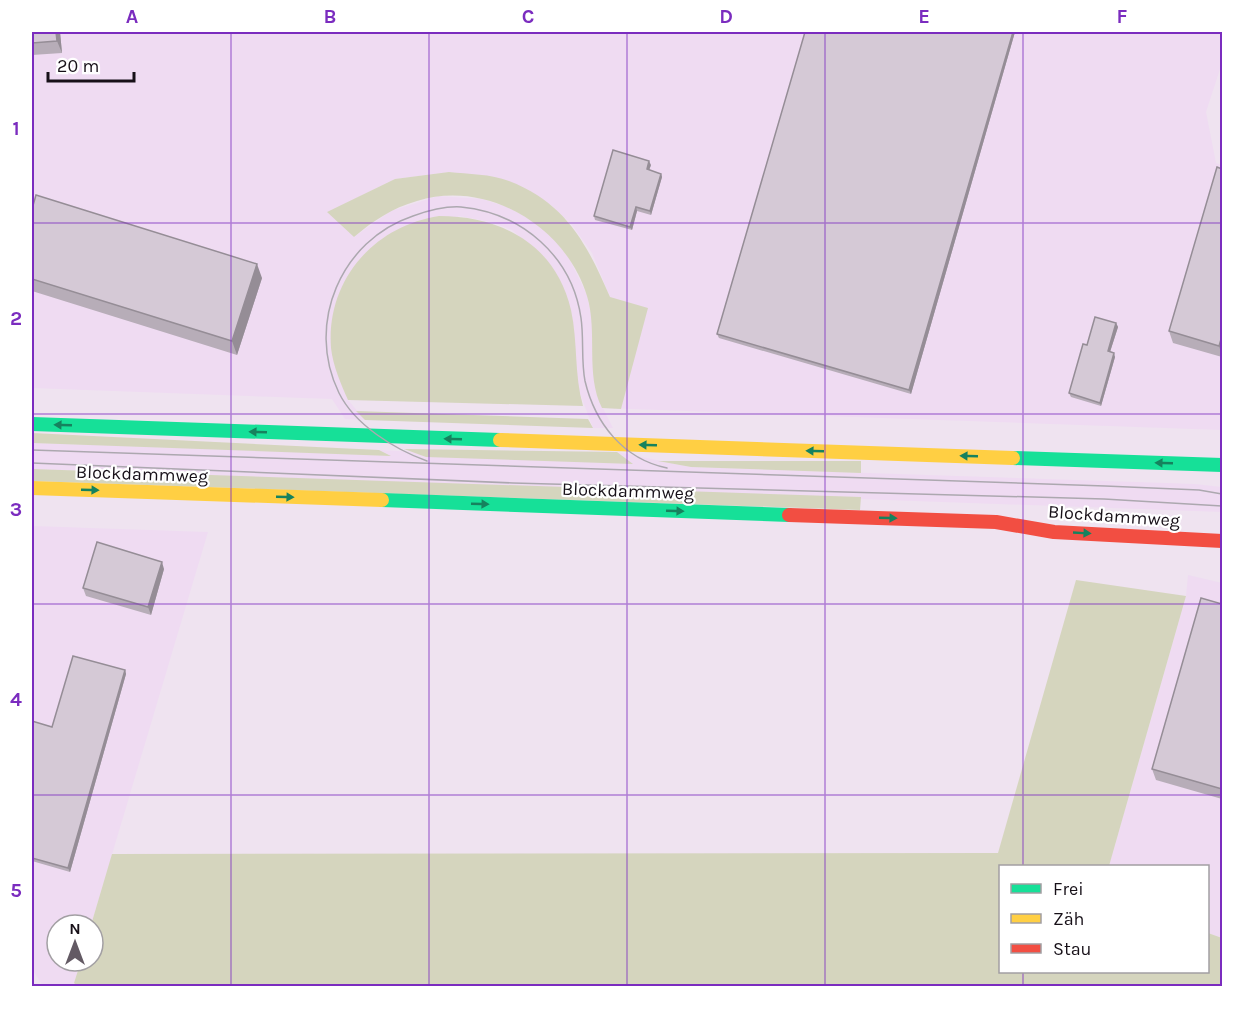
<svg xmlns="http://www.w3.org/2000/svg" width="1254" height="1018" viewBox="0 0 1254 1018" font-family="Karla,sans-serif">
	<style>
		.built { fill: #efdbf2; fill-rule: evenodd }
		.green { fill: #d5d5be }
		.lines { fill: none; stroke-linecap: round; stroke-linejoin: round }
		.fast { stroke: #16e098; stroke-width: 14 }
		.slow { stroke: #ffcf43; stroke-width: 14 }
		.jam { stroke: #f24e42; stroke-width: 14 }
		.tram { stroke: #aca8af; stroke-width: 1.5 }
		.wall { fill: #b7adb8 }
		.shaded-wall { fill: #958d96 }
		.building { fill: #d5c9d6; stroke: #958d96; stroke-width: 1.5 }
		.oneway { fill: #16825e }
		.grid { fill: none; stroke: #7b2cbf; stroke-width: 1.5; stroke-opacity: 0.55 }
		.labels { text-anchor: middle; stroke-width: 4.5; stroke-linejoin: round; paint-order: stroke }
		.street-label { font-size: 18px; fill: #171018; stroke: #fff }
		.neatline { fill: none; stroke: #7b2cbf; stroke-width: 2 }
		.grid-label { font-size: 20px; text-anchor: middle; font-weight: bold; fill: #7b2cbf }
	</style>
	<rect width="100%" height="100%" fill="#efe3f0"/>
	<path class="built" d="M32 32H1222V63L1206 112 1216 163 1222 165V430L603 408 613 428H593L578 388 573 333 555 273 544 258 512 230 491 222 459 216 331 328 342 386 348 400 365 420 345 419 332 399 32 388ZM449 172 508 181 551 205 572 225 592 253 610 297 593 375 592 320 587 295 570 260 553 237 535 222 507 207 482 199 438 196 391 211 354 237 328 212 395 179Z
		M32 443 389 455 379 450 631 463 617 452 691 467 1195 484 1222 487V512L32 469Z
		M32 526 208 532 91 925H57V961H81L73 986H43L32 969Z
		M1188 575 1222 583V938L1208 933V866H1109L1186 596Z"/>
	<path class="green" d="M449 172C468 174 491 174 509 181 566 203 587 244 610 297L648 308 621 409 602 408C585 374 598 332 587 296 566 227 488 179 417 201 392 208 373 221 354 237L327 212 395 179Z
		M439 216C502 216 556 245 571 310 578 342 574 375 583 406L348 400C341 384 333 366 331 348 326 280 374 226 439 216Z
		M356 411 588 419 593 428 365 420Z
		M32 433 379 450 391 456 32 443Z
		M404 449 617 452 633 464 426 457Z
		M658 461H861V473L691 467Z
		M32 469 861 497 860 510 32 481Z
		M1076 580 1186 596 1109 866H1000V972H1208V933L1222 938V986H77L74 983 81 961H93L91 925 112 854 998 853Z"/>
	<g class="lines">
		<path class="fast" d="M32 424 500 440
			M1013 458 1222 465
			M382 500 789 515"/>
		<path class="slow" d="M500 440 1013 458
			M32 488 382 500"/>
		<path class="jam" d="M789 515 996 522 1054 532 1222 541"/>
		<path class="tram" d="M32 450 1105 486 1199 490 1222 494
			M427 461C394 449 355 425 339 393 305 324 341 240 413 216 427 211 445 206 461 207 522 213 572 256 581 318 584 338 581 361 585 381 595 423 623 459 667 468
			M32 463 513 483 1104 499 1222 506"/>
	</g>
	<path class="wall" d="M32 32H60L62 53 32 55Z
		M805 32H1015L911 394 719 338 717 334Z
		M651 165 649 170 661 174 662 177 651 215 637 211 632 230 595 220 594 216Z
		M1222 169V357L1173 343 1169 331Z
		M32 209 262 278 237 355 32 291Z
		M1116 323 1118 327 1110 352 1115 357 1101 406 1071 397 1069 393 1087 345Z
		M164 569 151 615 86 596 83 588Z
		M1222 604V799L1156 780 1152 769Z
		M125 670 126 674 70 872 32 861V721L52 727Z"/>
	<path class="shaded-wall" d="M56 32H60L62 53 57 41Z
		M1013 32H1015L911 394 909 390Z
		M649 161 651 165 648 173 647 169Z
		M661 174 662 177 651 215 650 211Z
		M636 207 637 211 632 230 630 227Z
		M257 264 262 278 237 355 232 341Z
		M1116 323 1118 327 1109 355 1108 351Z
		M1222 336V355L1219 346Z
		M1114 353 1115 357 1101 406 1100 403Z
		M162 562 164 569 151 615 148 607Z
		M125 670 126 674 70 872 68 868Z"/>
	<path class="building" d="M32 32H56L57 41 32 43Z
		M805 32H1013L909 390 717 334Z
		M613 150 649 161 647 169 661 174 650 211 636 207 630 227 594 216Z
		M1217 167 1222 169V336L1219 346 1169 331Z
		M36 195 257 264 232 341 32 279V209Z
		M1095 317 1116 323 1108 351 1114 353 1100 403 1069 393 1083 344 1087 345Z
		M97 542 162 562 148 607 83 588Z
		M1201 598 1222 604V789L1152 769Z
		M73 656 125 670 68 868 32 858V721L52 727Z"/>
	<defs><path id="oneway-solid" d="M-6-.8H1V-3.2L6.5 0L1 3.2V.8H-6Z" transform="scale(1.5)"/></defs>
	<g class="oneway">
		<use href="#oneway-solid" transform="translate(63 425) rotate(-178)"/>
		<use href="#oneway-solid" transform="translate(258 432) rotate(-178)"/>
		<use href="#oneway-solid" transform="translate(453 439) rotate(-178)"/>
		<use href="#oneway-solid" transform="translate(648 445) rotate(-178)"/>
		<use href="#oneway-solid" transform="translate(815 451) rotate(-178)"/>
		<use href="#oneway-solid" transform="translate(969 456) rotate(-178)"/>
		<use href="#oneway-solid" transform="translate(1164 463) rotate(-178)"/>
		<use href="#oneway-solid" transform="translate(90 490) rotate(2)"/>
		<use href="#oneway-solid" transform="translate(285 497) rotate(2)"/>
		<use href="#oneway-solid" transform="translate(480 504) rotate(2)"/>
		<use href="#oneway-solid" transform="translate(675 511) rotate(2)"/>
		<use href="#oneway-solid" transform="translate(888 518) rotate(2)"/>
		<use href="#oneway-solid" transform="translate(1082 533) rotate(3)"/>
	</g>
	<path class="grid" d="M231 32V986M429 32V986M627 32V986M825 32V986M1023 32V866M32 223H1222M32 414H1222M32 604H1222M32 795H1222M1023 972V986"/>
	<g class="labels">
		<g class="street-label">
			<text transform="translate(142 474) rotate(2)" y="6">Blockdammweg</text>
			<text transform="translate(628 491) rotate(2)" y="6">Blockdammweg</text>
			<text transform="translate(1114 516) rotate(4)" y="6">Blockdammweg</text>
		</g>
	</g>
	<rect width="1254" height="1018" fill="none" stroke="#ffffff" stroke-width="66"/>
	<rect x="999" y="865" width="210" height="108" fill="#ffffff" stroke="#a29fa3" stroke-width="1.5"/>
	<rect x="1011" y="884" width="30" height="9" fill="#16e098" stroke="#a29fa3" stroke-width="1.5"/>
	<text x="1053" y="895" font-size="18" fill="#171018">Frei</text>
	<rect x="1011" y="914" width="30" height="9" fill="#ffcf43" stroke="#a29fa3" stroke-width="1.5"/>
	<text x="1053" y="925" font-size="18" fill="#171018">Zäh</text>
	<rect x="1011" y="944" width="30" height="9" fill="#f24e42" stroke="#a29fa3" stroke-width="1.5"/>
	<text x="1053" y="955" font-size="18" fill="#171018">Stau</text>
	<g transform="translate(75 943)"><circle r="28" fill="#ffffff" stroke="#a29fa3" stroke-width="1.5"/>
	<path d="M0-4.5L10 22L0 15L-10 22Z" fill="#635a64"/>
	<text y="-9" font-size="16" font-weight="bold" text-anchor="middle" fill="#171018">N</text>
	</g>
	<path d="M48 72v9h86v-9" fill="none" stroke="#171018" stroke-width="3"/>
	<text x="57" y="72" font-size="18" fill="#171018" stroke="#ffffff" stroke-width="4.5" paint-order="stroke">20 m</text>
	<rect x="33" y="33" width="1188" height="952" class="neatline"/>
	<g class="grid-label">
		<text x="132" y="23">A</text>
		<text x="330" y="23">B</text>
		<text x="528" y="23">C</text>
		<text x="726" y="23">D</text>
		<text x="924" y="23">E</text>
		<text x="1122" y="23">F</text>
		<text x="16" y="135">1</text>
		<text x="16" y="325">2</text>
		<text x="16" y="516">3</text>
		<text x="16" y="706">4</text>
		<text x="16" y="897">5</text>
	</g>
</svg>
